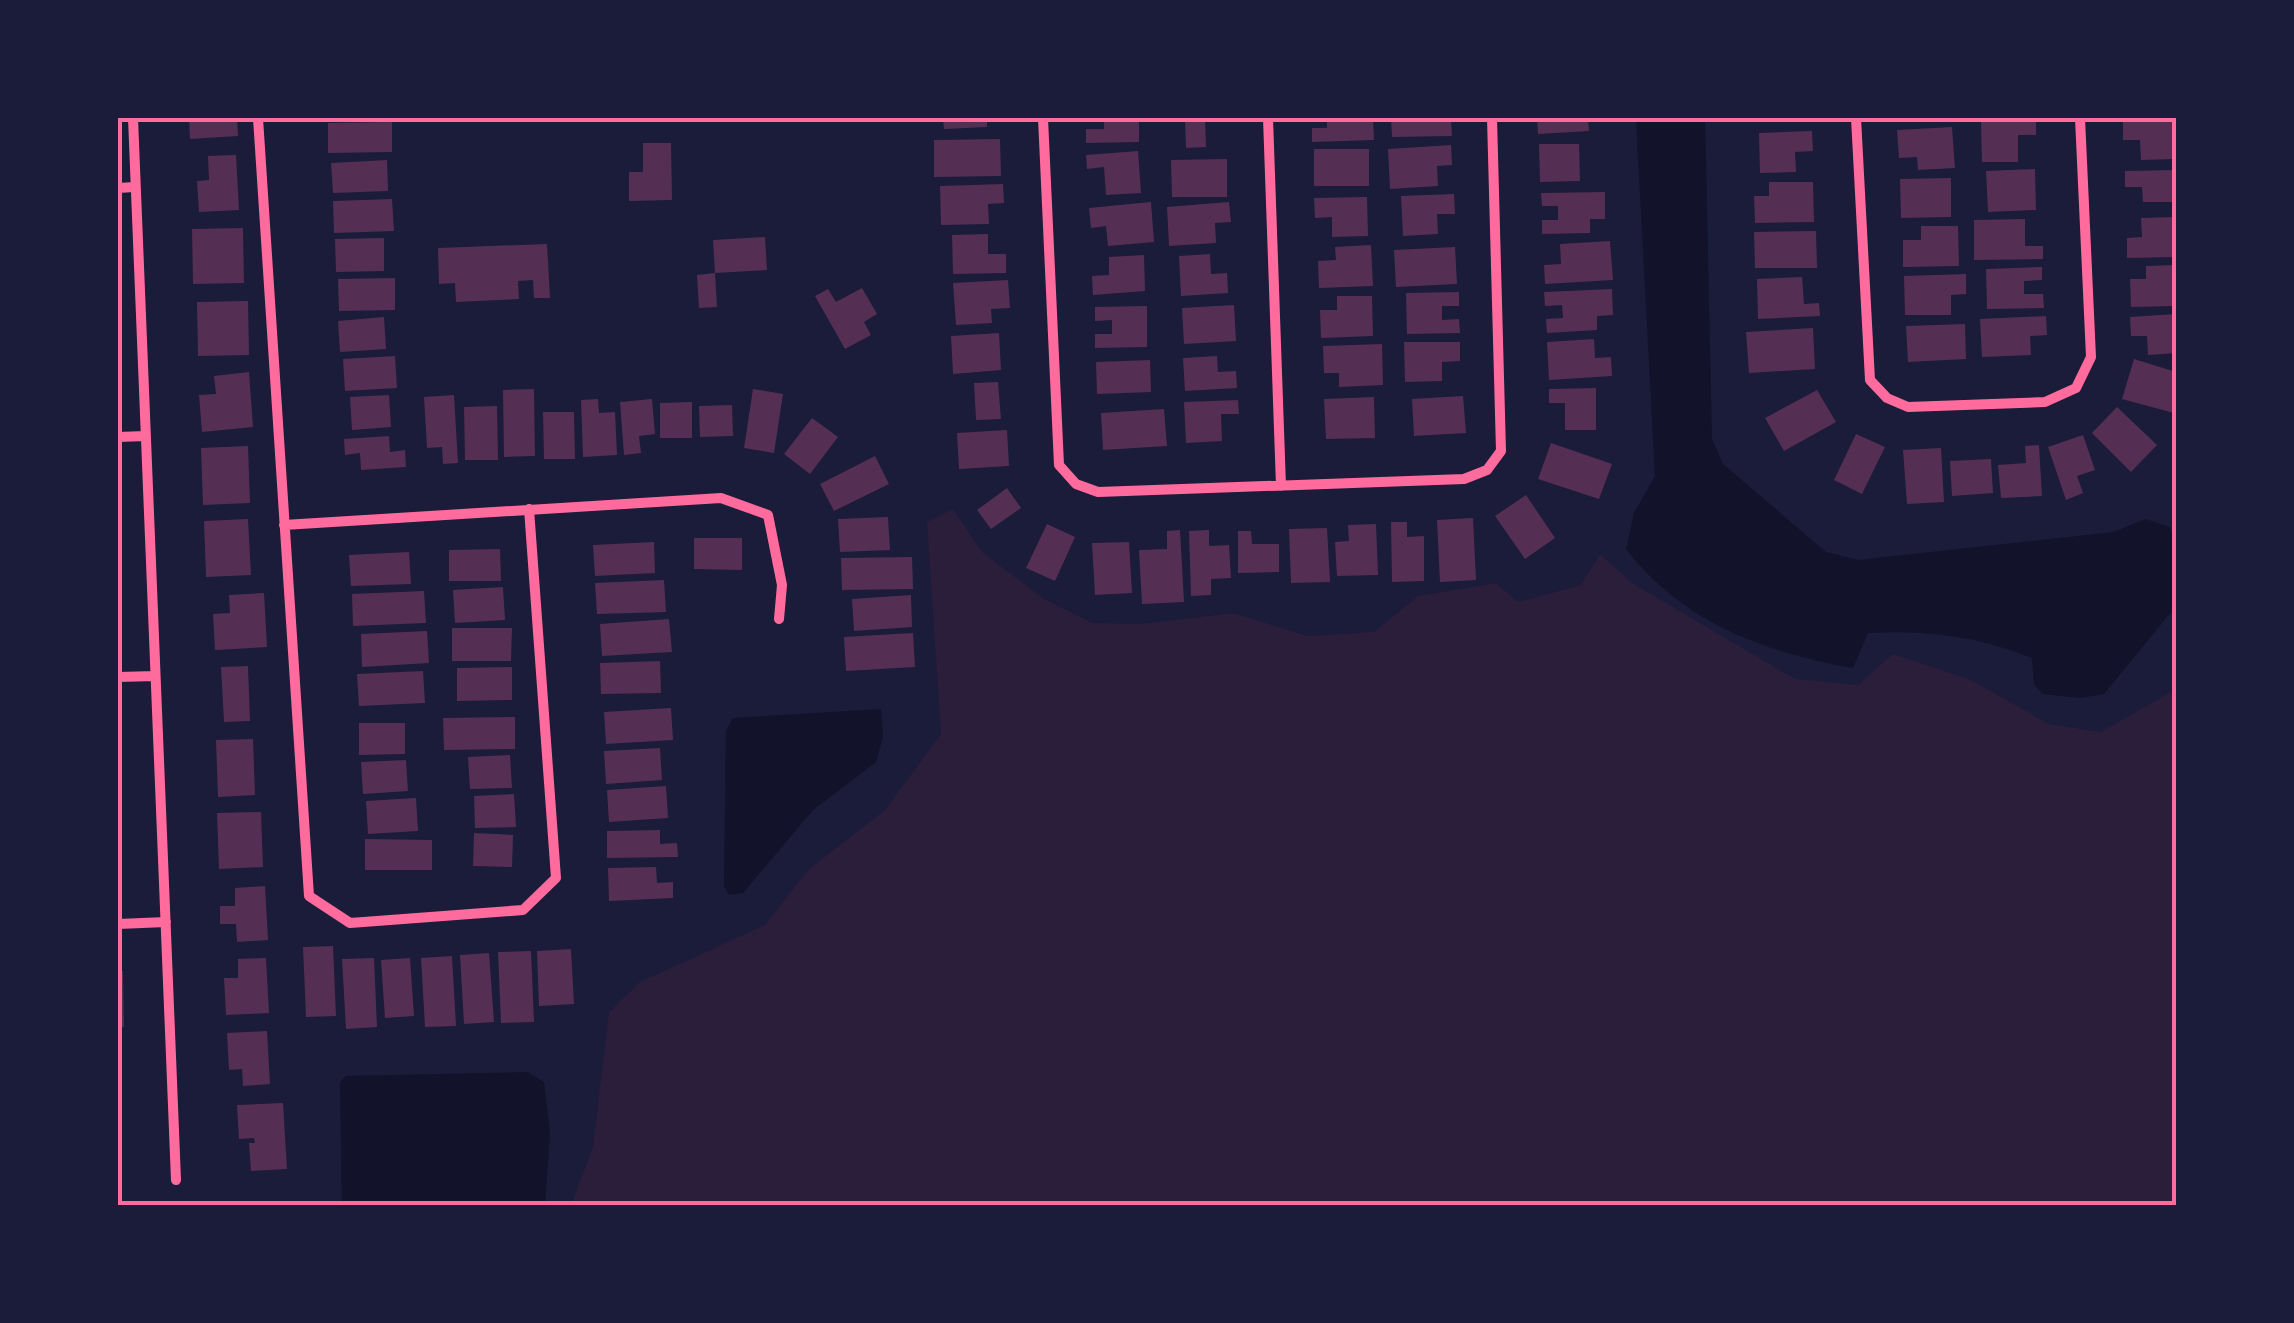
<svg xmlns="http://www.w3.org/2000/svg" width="2294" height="1323" viewBox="0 0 2294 1323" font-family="'Open Sans',sans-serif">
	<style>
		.green { fill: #2a1e3b }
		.water { fill: #12122b }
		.building { fill: #542f53 }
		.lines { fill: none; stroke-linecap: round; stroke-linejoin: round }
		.minor { stroke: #ff6b9d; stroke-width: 10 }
		.neatline { fill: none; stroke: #ff6b9d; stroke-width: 4 }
	</style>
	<rect width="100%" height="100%" fill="#1b1b3a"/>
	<path class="green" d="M953 509 981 551 1044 599 1092 623 1142 624 1233 613 1307 636 1374 632 1418 596 1496 583 1518 602 1581 585 1600 554 1632 583 1795 679 1858 685 1893 654 1971 680 2049 724 2101 732 2176 689V1205H571L593 1147 609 1012 640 982 765 925 808 870 885 810 941 734 927 522Z"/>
	<path class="water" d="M1636 118H1705L1712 439 1723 464 1826 552 1858 560 2114 532 2145 519 2170 527 2176 549V606L2104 694 2080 698 2043 694 2034 684 2032 658C1978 636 1926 630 1868 633L1853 668C1765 652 1683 623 1626 549L1634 513 1655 476Z
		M881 709 883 737 876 762 813 810 743 893 729 895 724 886 726 731 733 718Z
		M527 1072 544 1082 550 1132 545 1205H342L340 1082 346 1076Z"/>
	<path class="building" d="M189 118H237L238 136 190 139Z
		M943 118H987V127L944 129Z
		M1104 118H1139V142L1086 143V129H1104Z
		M1185 118H1205L1206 147 1186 148Z
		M1327 118H1373L1374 140 1312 142V128H1327Z
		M1391 118 1451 119 1452 136 1392 137Z
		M1537 118H1588L1589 131 1538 134Z
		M2175 119V159L2141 160 2140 140H2123V120Z
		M2036 121V135H2018V162H1982L1981 122Z
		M392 122V152L328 153V123Z
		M1952 127 1955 168 1918 170 1917 157 1899 158 1897 130Z
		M1812 131 1813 151 1795 152 1796 172 1760 173 1759 133Z
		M1000 139 1001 176 934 177V140Z
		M643 143H671L672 200 629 201V172H643Z
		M1539 144H1579L1580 181 1540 182Z
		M1451 145 1452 165 1437 166 1438 186 1390 189 1388 149Z
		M1314 149H1369V186H1314Z
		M1138 151 1141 193 1106 195 1104 167 1087 169 1086 155Z
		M236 155 239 210 199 212 197 181 209 180 208 156Z
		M1227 159V197H1172L1171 160Z
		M387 160 388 191 333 193 331 163Z
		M2035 169 2036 210 1988 212 1986 171Z
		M2176 170V202H2143L2142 187H2125V171Z
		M1951 178V217L1901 218 1900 179Z
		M1769 182H1813L1814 222 1755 223 1754 196H1769Z
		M1003 184 1004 203 988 204 989 224 941 225 940 186Z
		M1605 192V219H1590V233L1542 234V220H1558V206H1542L1541 193Z
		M1454 194 1455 214H1437L1438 234 1403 236 1401 196Z
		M1367 197 1368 236 1332 237V217L1315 218 1314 198Z
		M392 199 394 231 334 233 333 201Z
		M1151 202 1154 242 1108 246 1106 226 1091 228 1089 208Z
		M1229 202 1231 222 1215 223 1216 243 1169 246 1167 207Z
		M2176 217V257L2127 258V238L2142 237 2141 218Z
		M2025 219V246H2043V259L1974 260V220Z
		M1921 226H1958L1959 266 1903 267V240H1921Z
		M243 228 244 283 193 284 192 229Z
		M1816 231 1817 268H1755L1754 232Z
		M988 234V254H1006V273L953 274 952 235Z
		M765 237 767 270 715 273 713 240Z
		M384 238V271L336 272 335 239Z
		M1610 241 1613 280 1545 284 1544 265 1561 264 1560 244Z
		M547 244 550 298H534L533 280 518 281 519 299 456 302 455 283 439 284 438 248Z
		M1371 245 1373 286 1319 288 1318 261 1336 260 1335 247Z
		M1455 247 1457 284 1396 287 1394 250Z
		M1210 254 1211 274 1227 273 1228 293 1181 296 1179 256Z
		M1144 255 1145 291 1093 295 1092 276 1109 275V257Z
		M2176 265V306L2131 307 2130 279H2146V266Z
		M2042 267V280L2024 281V294H2043L2044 308 1987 309 1986 269Z
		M715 273 717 307 699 308 697 275Z
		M1966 274V294L1951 295V315H1905L1904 276Z
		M1802 277 1804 304 1819 303 1820 316 1758 319 1757 279Z
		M395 278V310L339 311 338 279Z
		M1008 280 1010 308 991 309 992 323 956 325 953 283Z
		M862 288 877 314 864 322 871 335 845 349 815 296 828 289 836 302Z
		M1612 289 1613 315 1597 316V330L1547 333 1546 319 1563 318 1562 305 1545 306 1544 292Z
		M1459 292V306H1442V320L1459 319 1460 333 1407 334 1406 293Z
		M1337 296H1372L1373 336 1321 338 1320 310H1337Z
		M248 301 249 355 198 356 197 302Z
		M1234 305 1236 341 1184 344 1182 308Z
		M1147 306V347L1095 348V334H1112V320L1095 321V307Z
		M2176 314V353L2148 355 2147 336H2131L2130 317Z
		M2046 316 2047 335 2030 336 2031 355 1982 357 1980 319Z
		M384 317 386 349 340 352 338 321Z
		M1965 324 1966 359 1908 362 1906 326Z
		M1813 328 1815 369 1749 373 1746 332Z
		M999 333 1001 370 953 374 951 336Z
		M1594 339 1595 358 1611 357 1612 376 1549 380 1547 342Z
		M1404 342H1460V361L1442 362V381L1405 382Z
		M1382 344 1383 385 1339 387V373H1324L1323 346Z
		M395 356 397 388 345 391 343 359Z
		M1217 356 1218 372 1236 371 1237 388 1185 391 1183 358Z
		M2134 359 2176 372 2174 413 2122 399Z
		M1150 360 1151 392 1097 394 1096 362Z
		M249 372 253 427 202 432 199 395 216 394 214 376Z
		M998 382 1001 419 976 420 974 383Z
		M1596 388V430H1565V403H1549V389Z
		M534 389 535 456 504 457 503 390Z
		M753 389 783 394 774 453 744 448Z
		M1817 390 1836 422 1784 451 1765 418Z
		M389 395 391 427 352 430 350 397Z
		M454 395 458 463 443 464 442 447 427 448 424 397Z
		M1463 396 1466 433 1414 436 1412 399Z
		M1374 397 1375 438 1326 439 1324 399Z
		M598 399 599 413 615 412 617 455 583 457 581 400Z
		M652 399 655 434 639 436 641 453 624 455 620 402Z
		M1238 400 1239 414H1221L1222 441 1186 443 1184 402Z
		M692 402V438H660V403Z
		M732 405 733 436 700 437 699 406Z
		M497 406 498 460H465L464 407Z
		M2117 407 2157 445 2131 472 2092 433Z
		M1164 409 1167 446 1103 450 1101 413Z
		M543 412H574L575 459H544Z
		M812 418 838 437 810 474 784 454Z
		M1007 430 1009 466 959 469 957 433Z
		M1856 434 1885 447 1862 494 1834 480Z
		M2083 435 2095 470 2077 476 2083 493 2066 500 2048 447Z
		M389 436 390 452 405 450 406 467 361 470 360 453 345 455 344 439Z
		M1551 443 1612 464 1599 499 1538 479Z
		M2039 445 2042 496 2001 498 1998 465 2026 463 2025 446Z
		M248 446 250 503 203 505 201 448Z
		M1941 448 1944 502 1907 504 1903 450Z
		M875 456 889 484 834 511 820 484Z
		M1991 459 1993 493 1952 496 1950 461Z
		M1007 488 1021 508 991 529 977 510Z
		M1526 495 1555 538 1525 559 1495 516Z
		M888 517 890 550 840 552 838 519Z
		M1473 518 1476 580 1440 582 1437 520Z
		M248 519 251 575 206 577 204 521Z
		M1391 522H1407V537L1424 536V581L1392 582Z
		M1047 524 1075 537 1055 581 1026 568Z
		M1376 524 1378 575 1337 576 1335 542 1349 541 1348 525Z
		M1327 528 1330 582 1291 583 1289 529Z
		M1180 530 1184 602 1142 604 1139 550 1167 549V531Z
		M1209 530V546L1229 545 1231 578 1211 579V595L1191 596 1189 531Z
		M1238 531H1251L1252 544H1279V572L1238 573Z
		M694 538H742V570L694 569Z
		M654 542 655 573 595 576 593 545Z
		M1129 542 1132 593 1095 595 1092 543Z
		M500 549 501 581H449V550Z
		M409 552 411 584 351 586 349 555Z
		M912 557 913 589 842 590 841 558Z
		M664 580 666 612 597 614 595 583Z
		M503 587 505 620 455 623 453 590Z
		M424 591 426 623 353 626 352 594Z
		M264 593 267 647 215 650 213 614 230 613 229 595Z
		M911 595 912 627 854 631 852 599Z
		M669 619 672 652 602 656 600 624Z
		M452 628H512L511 661H452Z
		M427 631 429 663 362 667 361 634Z
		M913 633 915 667 846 671 844 637Z
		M660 661 661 693 601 694 600 663Z
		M248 666 250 721 224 722 221 667Z
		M512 667V700L457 701V668Z
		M423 671 425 703 359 706 357 674Z
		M671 708 673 740 606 744 604 712Z
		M515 717V749L444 750 443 718Z
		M359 723H405V754L359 755Z
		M253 739 255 795 218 797 216 740Z
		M660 748 662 780 606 784 604 751Z
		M510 755 512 788 470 789 468 757Z
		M406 760 408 791 363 794 361 762Z
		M666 786 668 818 609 822 607 790Z
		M514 794 516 827 475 828 474 796Z
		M416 798 418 831 368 834 366 801Z
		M261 812 263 867 219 869 217 813Z
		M660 830V844L677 843 678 857 607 858V831Z
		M474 833 513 835 512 867 473 866Z
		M365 839 432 840V870H365Z
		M656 867 657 883 673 882V898L609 901 608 868Z
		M265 886 268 940 237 942 236 924H220V906H235V888Z
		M333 946 336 1016 306 1017 303 947Z
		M571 949 574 1004 539 1006 537 951Z
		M531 951 534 1022 501 1023 498 952Z
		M489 953 494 1022 464 1024 460 955Z
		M452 956 456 1026 425 1027 421 958Z
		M266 958 269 1013 226 1015 224 978H238V959Z
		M374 958 377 1027 346 1029 342 959Z
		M410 958 414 1016 385 1018 381 960Z
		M118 971H123L124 1027H118Z
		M267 1031 270 1084 243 1086 242 1069 229 1070 227 1033Z
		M283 1103 287 1169 251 1171 249 1143H255L254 1138 239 1139 237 1105Z"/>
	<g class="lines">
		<path class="minor" d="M133 118 176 1180
			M258 118 309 896 350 923 523 910 556 878 529 509
			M1043 118 1059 465 1076 484 1098 492 1464 479 1487 470 1501 451 1492 118
			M1268 118 1281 486
			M1856 118 1870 380 1887 398 1908 407 2045 402 2076 388 2091 357 2080 118
			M118 188 134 187
			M118 437 145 436
			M284 525 721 498 768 515 782 585 779 619
			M118 677 155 676
			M118 924 166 922"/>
	</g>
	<rect width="2294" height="1323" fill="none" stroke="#1b1b3a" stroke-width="240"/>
	<rect x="120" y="120" width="2054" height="1083" class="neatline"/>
</svg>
